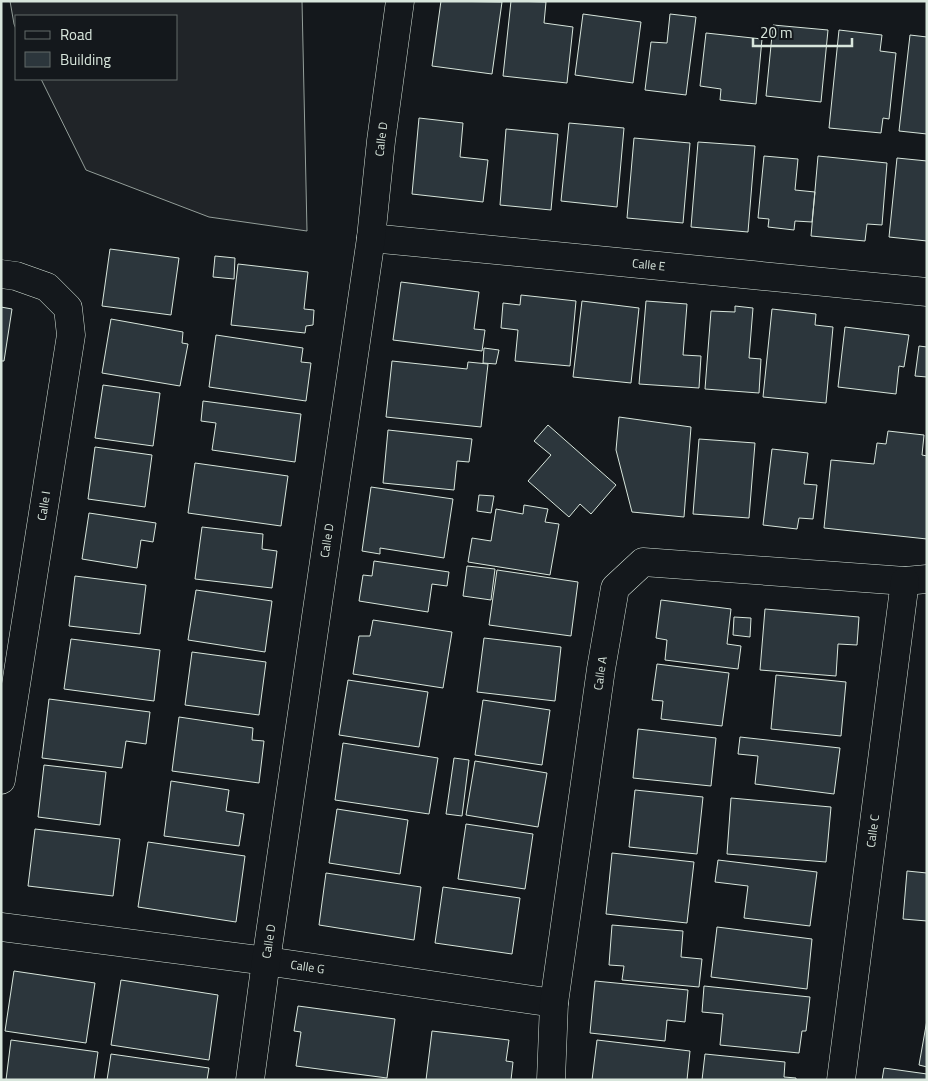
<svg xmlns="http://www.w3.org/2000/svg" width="928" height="1081" viewBox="0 0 928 1081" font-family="'Titillium Web',sans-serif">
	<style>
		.garden { fill: #202428; stroke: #939e99 }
		.building { fill: #2c363c; stroke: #d8e6dc }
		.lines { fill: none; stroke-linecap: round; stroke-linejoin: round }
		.minor-casing { stroke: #d8e6dc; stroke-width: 29 }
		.minor { stroke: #14181c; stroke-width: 28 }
		.labels { text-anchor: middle; stroke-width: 4; stroke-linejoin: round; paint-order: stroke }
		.street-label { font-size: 12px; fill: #d8e6dc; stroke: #14181c }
	</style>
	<rect width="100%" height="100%" fill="#14181c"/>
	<path class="garden" d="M10 1H302L307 231 209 217 86 170 41 79H176V16H16V29L14 24Z"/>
	<path class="building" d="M441 1 502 2 492 74 432 66Z
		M511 1 546 2 544 23 573 27 567 83 503 76Z
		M583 14 641 22 633 83 575 75Z
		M670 14 696 17 686 95 645 90 651 42 667 43Z
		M773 25 828 30 821 102 766 96Z
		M839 30 882 35 880 51 896 53 889 119 883 118 881 133 829 128Z
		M706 33 762 39 756 104 720 100 721 89 700 86Z
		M910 35 927 37V134L899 131Z
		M419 118 463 123 460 157 488 160 483 202 412 194Z
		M569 123 624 128 617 207 561 201Z
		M506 129 558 134 551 210 500 205Z
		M634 138 690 143 683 223 627 218Z
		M698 142 755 146 748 232 691 227Z
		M764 156 798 159 795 190 815 192 812 222 795 221 794 230 768 227 769 219 758 218Z
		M818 156 887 163 882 225 867 224 865 241 811 236Z
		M897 158 927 161V241L889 237Z
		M110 249 179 258 171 315 102 306Z
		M215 256 235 258 234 279 213 277Z
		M238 264 308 272 304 309 314 310 313 325 306 326 305 333 231 325Z
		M401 282 479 292 474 329 485 330 482 351 393 340Z
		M521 295 576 301 570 366 515 361 518 330 501 328 503 303 520 305Z
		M582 301 639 308 631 383 573 377Z
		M646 301 687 304 683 355 701 356 699 388 639 384Z
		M735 306 753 308 749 358 761 359 759 393 705 389 711 311 735 312Z
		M1 307 12 309 4 361H1Z
		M772 309 816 314 815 325 833 327 826 403 763 397Z
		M111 319 183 332 182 343 188 344 180 386 102 373Z
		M845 327 909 335 904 367 899 366 896 394 838 387Z
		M216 335 303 348 301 362 311 363 306 401 209 387Z
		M919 346 927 347V377L915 376Z
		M484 348 499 350 496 364 483 363Z
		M392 361 467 369 468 362 488 364 481 427 386 417Z
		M103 385 160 393 153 446 95 438Z
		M203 401 301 414 295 462 212 450 216 423 201 421Z
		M619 417 691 427 684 517 632 512 616 450Z
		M548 425 616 485 591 514 580 504 569 517 528 481 551 455 534 441Z
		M388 430 472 439 469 462 457 461 454 490 383 483Z
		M888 431 924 435 922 455 927 456V539L824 528 831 460 874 464 877 443 886 444Z
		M699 439 755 443 749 518 693 514Z
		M95 447 152 455 145 507 88 499Z
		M772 449 808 453 804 484 817 485 813 519 799 518 797 529 763 525Z
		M195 463 288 476 281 526 188 513Z
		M371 487 453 499 444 558 380 548V554L362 551Z
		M479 495 494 496 491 513 477 511Z
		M524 505 548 509 545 522 559 524 550 575 468 562 472 538 491 541 496 509 523 514Z
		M89 513 156 523 153 542 141 540 137 568 82 559Z
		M202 527 263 534 262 549 277 551 272 588 195 579Z
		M374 561 449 572 447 586 432 584 428 612 359 601 363 575 372 576Z
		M467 566 495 569 491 600 463 596Z
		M497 570 578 582 571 636 489 625Z
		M75 576 146 585 140 634 69 626Z
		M196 590 272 601 265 652 188 640Z
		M661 600 731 609 727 644 741 646 738 669 665 660 667 640 656 638Z
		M765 609 859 617 857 645 838 644 836 676 760 670Z
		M734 617 751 618 750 637 733 635Z
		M373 620 452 632 443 688 353 674 359 636H370Z
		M484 638 561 647 555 701 477 692Z
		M71 639 160 650 154 701 64 689Z
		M192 652 266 662 259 715 185 705Z
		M657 664 729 673 722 726 661 719 663 701 652 700Z
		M776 675 846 682 841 736 771 729Z
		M348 680 428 692 419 747 339 735Z
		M49 699 150 712 146 744 126 741 122 768 42 758Z
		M483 700 550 710 542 765 475 755Z
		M179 717 253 728 252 740 264 741 259 783 172 771Z
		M638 729 716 738 711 786 633 778Z
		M740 737 840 748 834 794 755 784 758 756 738 754Z
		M343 743 438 758 429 814 335 800Z
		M454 758 469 760 462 816 446 814Z
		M475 761 547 773 538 827 466 815Z
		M44 765 106 772 100 825 38 817Z
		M171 781 229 790 226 811 244 814 239 846 164 836Z
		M635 790 703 797 697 854 629 847Z
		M731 798 831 807 826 862 727 854Z
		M337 809 408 820 400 874 329 863Z
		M466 824 533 834 525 889 458 879Z
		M35 829 120 839 113 896 28 886Z
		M148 842 245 856 236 922 138 907Z
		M612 853 694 862 687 923 606 914Z
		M718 860 817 872 810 926 744 918 748 886 715 882Z
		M907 871 927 873V921L903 919Z
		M326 873 421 887 414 940 319 925Z
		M443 887 520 898 512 954 435 943Z
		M612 925 683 931 681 957 702 959 699 987 622 980 624 966 609 965Z
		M717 927 812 939 807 989 711 977Z
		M14 971 95 983 86 1043 5 1031Z
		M121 980 218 995 209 1060 111 1045Z
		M595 981 688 990 685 1022 667 1020 665 1041 590 1033Z
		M704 986 810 997 806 1031H802L799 1053 720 1045 723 1014 702 1012Z
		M298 1006 395 1019 387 1078 296 1066 301 1032 294 1031Z
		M927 1020V1067L919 1065Z
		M432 1031 509 1040 506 1061 513 1062 511 1080H426Z
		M11 1040 98 1052 94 1080H6Z
		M597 1040 690 1051 687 1080H592Z
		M111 1054 209 1068 207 1080H107Z
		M705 1054 785 1062 784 1077 796 1078V1080H702Z
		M884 1068 927 1074V1080H882Z"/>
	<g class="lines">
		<g class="minor-casing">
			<g id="minor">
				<path id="s1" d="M371 238 927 292"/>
				<path d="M1 274 16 276 47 287 68 308 71 335 1 780"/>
				<path id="s2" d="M1 927 266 961 554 1003"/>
				<path id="s3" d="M250 1080 266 961 371 238 381 141 400 1"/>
				<path id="s4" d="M551 1080 554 1003 601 669 615 588 643 562 905 581 927 579"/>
				<path id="s5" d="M841 1080 905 581"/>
			</g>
		</g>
		<use href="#minor" class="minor"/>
	</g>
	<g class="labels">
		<g class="street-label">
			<text dy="4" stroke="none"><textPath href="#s3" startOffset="950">Calle D</textPath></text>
			<text dy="4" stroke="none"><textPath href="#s1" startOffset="279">Calle E</textPath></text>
			<text transform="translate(44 506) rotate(-81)" y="4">Calle I</text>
			<text dy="4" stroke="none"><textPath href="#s3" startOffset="545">Calle D</textPath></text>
			<text dy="4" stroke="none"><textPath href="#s4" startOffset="410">Calle A</textPath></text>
			<text dy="4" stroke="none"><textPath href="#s5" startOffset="251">Calle C</textPath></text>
			<text dy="4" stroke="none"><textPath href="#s3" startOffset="140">Calle D</textPath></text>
			<text dy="4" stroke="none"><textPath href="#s2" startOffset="309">Calle G</textPath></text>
		</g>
	</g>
	<rect width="928" height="1081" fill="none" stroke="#d8e6dc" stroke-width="5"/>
	<rect x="15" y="15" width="162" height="65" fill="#14181c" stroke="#626a69"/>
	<rect x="25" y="31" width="25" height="8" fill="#14181c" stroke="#626a69"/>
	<text x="60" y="40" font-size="15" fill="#d8e6dc">Road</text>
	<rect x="25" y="52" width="25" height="15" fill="#2c363c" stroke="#626a69"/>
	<text x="60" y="65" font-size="15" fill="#d8e6dc">Building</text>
	<path d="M753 38v8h99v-8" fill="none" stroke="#d8e6dc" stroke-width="2.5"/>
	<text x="760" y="38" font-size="15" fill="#d8e6dc" stroke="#14181c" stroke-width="4" paint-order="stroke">20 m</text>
</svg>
